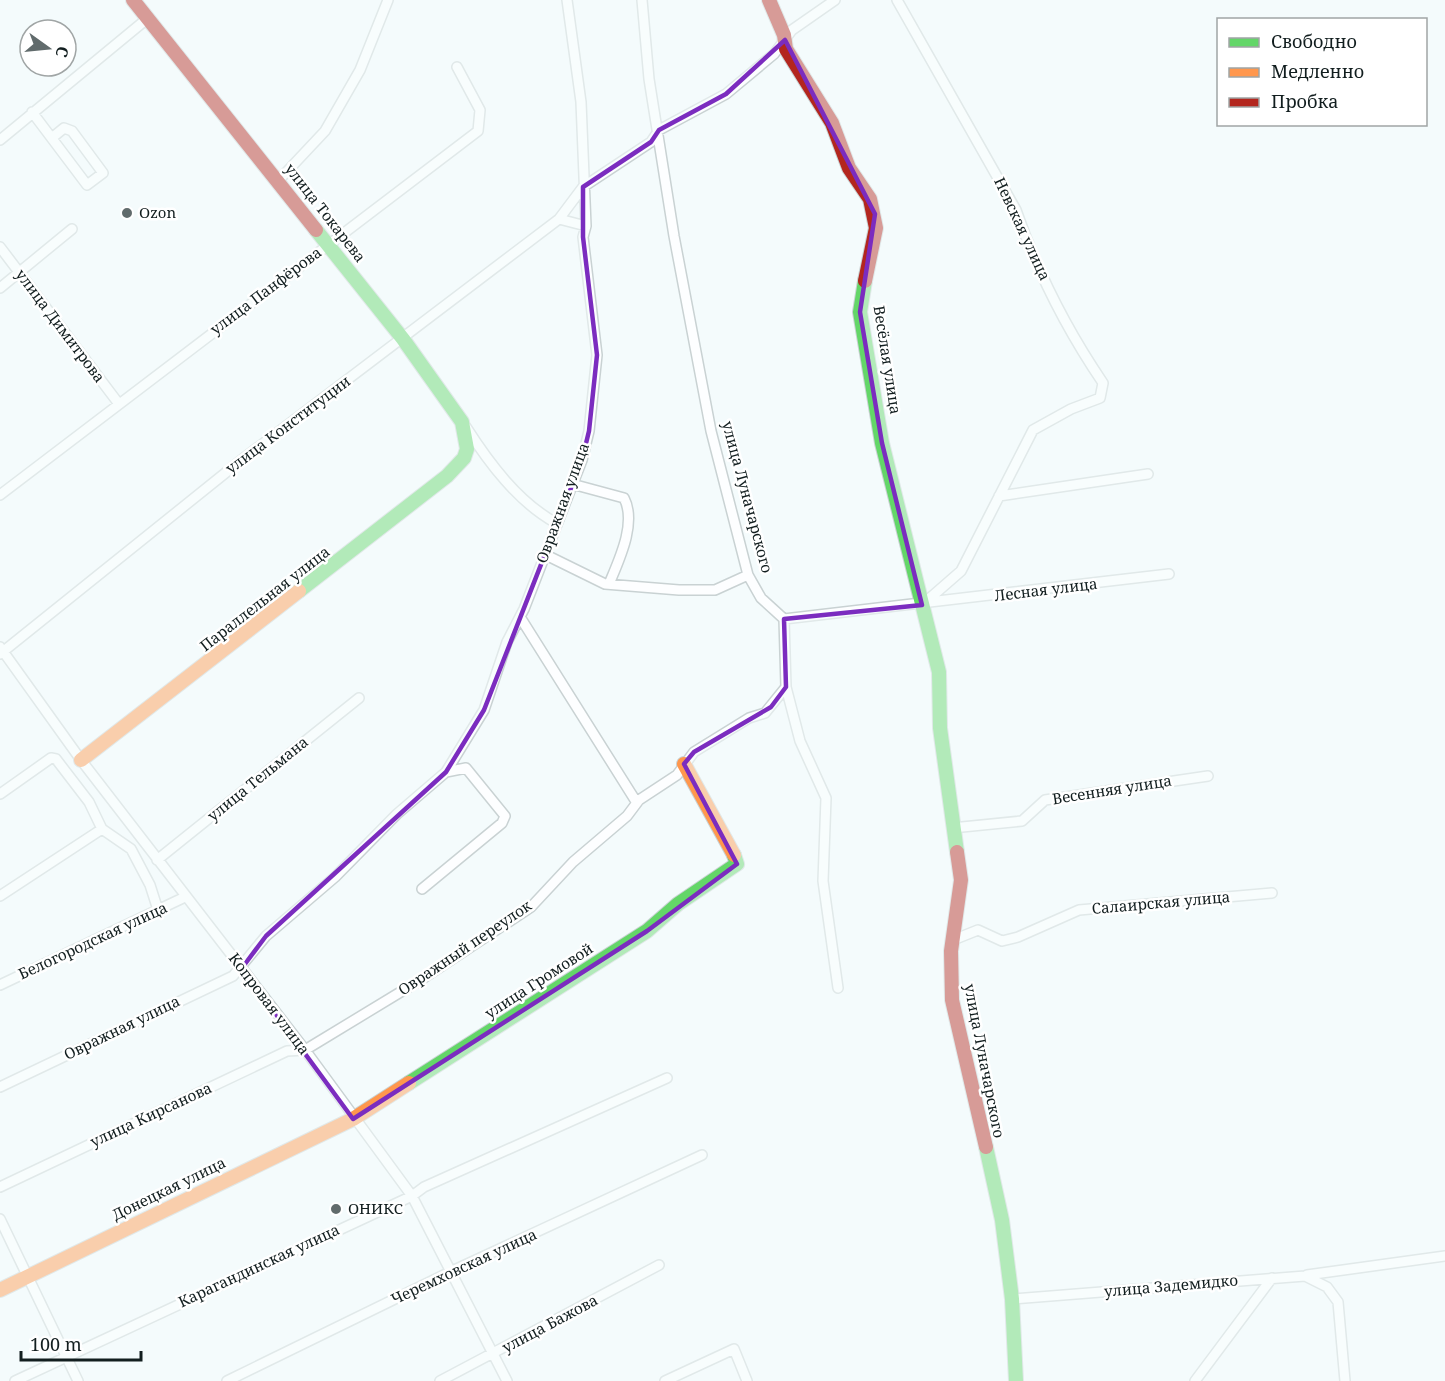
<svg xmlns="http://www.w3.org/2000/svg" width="1445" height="1381" viewBox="0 0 1445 1381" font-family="'Noto Serif',serif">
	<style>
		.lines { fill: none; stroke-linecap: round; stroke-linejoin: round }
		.street-casing { stroke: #c9d2d3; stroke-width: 12 }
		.fast-casing { stroke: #c9d2d3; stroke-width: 16 }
		.slow-casing { stroke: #c9d2d3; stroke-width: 16 }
		.jam-casing { stroke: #c9d2d3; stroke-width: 16 }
		.street { stroke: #fdfeff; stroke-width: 9 }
		.fast { stroke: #63d668; stroke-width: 14 }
		.slow { stroke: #ff974d; stroke-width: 14 }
		.jam { stroke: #b3261e; stroke-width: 14 }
		.marked { fill: none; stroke: #7b2cbf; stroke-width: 4.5; stroke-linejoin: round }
		.poi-dot { fill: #616b6c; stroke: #fff; stroke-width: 2 }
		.labels { text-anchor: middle; stroke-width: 5; stroke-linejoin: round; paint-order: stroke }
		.poi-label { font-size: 15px; fill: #121e1f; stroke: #fff; text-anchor: start }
		.street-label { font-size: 15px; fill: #121e1f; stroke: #fff }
	</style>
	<rect width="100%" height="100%" fill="#f4fbfc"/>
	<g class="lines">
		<g class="street-casing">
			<path id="street" d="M642 0 649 79 674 236 711 431 748 575 761 598 784 619 786 687 800 741 826 798 823 881 838 988
				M897 0 1016 210C1037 271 1067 330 1103 383L1100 398 1071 409 1033 430 961 571 922 605
				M32 112 87 185 103 173 72 131 64 128 53 137
				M0 140 148 18
				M278 181 325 131 360 70 388 0
				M559 219 583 187 651 142 659 130 726 94 774 54 792 30 835 0
				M0 247 119 404
				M0 288 72 229
				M466 427C489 463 518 502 556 523
				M572 484 624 498C637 523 619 560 609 584
				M0 495 478 131 480 110 457 67
				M999 496 1148 474
				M546 555 605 584 679 590H715L748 575
				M520 617 637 803
				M784 619 1169 574
				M0 647 81 760 305 1050 412 1196 507 1381
				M0 654 244 458 559 219 586 226
				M446 772 484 710 507 642 524 609 582 460 589 431 597 355 583 237 586 226 581 102 567 0
				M0 794 51 758 56 759 89 802 102 829
				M952 828 1022 821 1045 800 1208 776
				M157 860 359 698
				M0 896 102 829 131 849 150 885 158 910
				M953 940 978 930 1002 941 1018 937 1079 910 1272 893
				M0 985 185 897
				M0 1087 233 976 266 936 335 877 397 814 446 772 466 768 505 816 502 823 422 889
				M0 1187 287 1051 305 1050 422 979 531 907 573 862 627 816 639 800 677 775 694 752 749 718 765 713 786 687
				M0 1219 78 1381
				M1307 1275 1445 1256
				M1012 1299 1305 1276 1327 1287 1338 1302 1345 1381
				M15 1381 412 1196 424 1187 667 1078
				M227 1381 450 1272 702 1155
				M440 1381 659 1265
				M665 1381 734 1349 747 1381
				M1195 1381 1272 1278"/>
		</g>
		<g class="fast-casing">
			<path id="fast" d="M865 281 860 312 882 443 939 672 940 728 957 852
				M299 591 447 476 464 458 467 449 462 422 403 339 316 230
				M409 1083 647 931 678 904 737 864 734 855
				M986 1147 1002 1220 1012 1299 1016 1381"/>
		</g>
		<g class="slow-casing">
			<path id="slow" d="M81 760 299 591
				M684 764 734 855
				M0 1290 353 1119 409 1083"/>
		</g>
		<g class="jam-casing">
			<path id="jam" d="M133 0 316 230
				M769 0 784 35 786 49 832 123 849 168 870 199 876 228 865 281
				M957 852 961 880 951 951 952 1000 986 1147"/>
		</g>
		<use href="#street" class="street"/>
		<use href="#fast" class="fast"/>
		<use href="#slow" class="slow"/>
		<use href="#jam" class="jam"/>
	</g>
	<path d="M0 0H1445V1381H0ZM785 40 875 214 860 312 882 443 922 605 784 619 786 687 771 707 694 752 684 764 737 864 647 931 353 1119 242 968 266 936 446 772 484 710 582 460 589 431 597 355 583 237V187L651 142 659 130 726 94Z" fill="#f4fbfc" fill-opacity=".55" fill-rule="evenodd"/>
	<path class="marked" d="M785 40 875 214 860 312 882 443 922 605 784 619 786 687 771 707 694 752 684 764 737 864 647 931 353 1119 242 968 266 936 446 772 484 710 582 460 589 431 597 355 583 237V187L651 142 659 130 726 94Z"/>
	<g class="poi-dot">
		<circle cx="127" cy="213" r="6"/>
		<circle cx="336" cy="1209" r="6"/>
	</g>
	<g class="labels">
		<g class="poi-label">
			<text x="139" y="218">Ozon</text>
			<text x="348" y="1214">ОНИКС</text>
		</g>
		<g class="street-label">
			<text transform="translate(325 213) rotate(52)" y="5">улица Токарева</text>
			<text transform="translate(1022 229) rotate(65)" y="5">Невская улица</text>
			<text transform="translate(266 291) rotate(-37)" y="5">улица Панфёрова</text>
			<text transform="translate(60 326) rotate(53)" y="5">улица Димитрова</text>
			<text transform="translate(887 360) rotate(81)" y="5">Весёлая улица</text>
			<text transform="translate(288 425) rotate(-37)" y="5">улица Конституции</text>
			<text transform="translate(747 497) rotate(75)" y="5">улица Луначарского</text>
			<text transform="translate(563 503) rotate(-70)" y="5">Овражная улица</text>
			<text transform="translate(1046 590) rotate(-7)" y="5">Лесная улица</text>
			<text transform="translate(265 599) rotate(-38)" y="5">Параллельная улица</text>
			<text transform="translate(258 779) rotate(-39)" y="5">улица Тельмана</text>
			<text transform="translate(1112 790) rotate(-9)" y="5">Весенняя улица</text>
			<text transform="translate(1161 903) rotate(-5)" y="5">Салаирская улица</text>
			<text transform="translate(93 941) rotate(-25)" y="5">Белогородская улица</text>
			<text transform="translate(465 948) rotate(-34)" y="5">Овражный переулок</text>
			<text transform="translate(539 981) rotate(-33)" y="5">улица Громовой</text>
			<text transform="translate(269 1004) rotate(53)" y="5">Копровая улица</text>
			<text transform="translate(122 1028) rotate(-26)" y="5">Овражная улица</text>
			<text transform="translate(984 1061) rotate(79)" y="5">улица Луначарского</text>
			<text transform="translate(151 1115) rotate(-25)" y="5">улица Кирсанова</text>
			<text transform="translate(169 1189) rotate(-26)" y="5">Донецкая улица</text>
			<text transform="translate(259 1266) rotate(-25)" y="5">Карагандинская улица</text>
			<text transform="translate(464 1267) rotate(-25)" y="5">Черемховская улица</text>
			<text transform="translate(1171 1286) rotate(-5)" y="5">улица Задемидко</text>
			<text transform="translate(550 1324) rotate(-28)" y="5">улица Бажова</text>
		</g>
	</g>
	<rect x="1217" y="18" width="210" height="108" fill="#ffffff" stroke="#a0a5a5" stroke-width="1.5"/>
	<rect x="1229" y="38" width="30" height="9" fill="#63d668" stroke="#a0a5a5" stroke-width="1.5"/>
	<text x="1271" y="48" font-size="18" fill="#121e1f">Свободно</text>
	<rect x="1229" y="68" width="30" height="9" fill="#ff974d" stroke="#a0a5a5" stroke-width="1.5"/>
	<text x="1271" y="78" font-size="18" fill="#121e1f">Медленно</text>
	<rect x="1229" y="98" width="30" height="9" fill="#b3261e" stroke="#a0a5a5" stroke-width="1.5"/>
	<text x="1271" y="108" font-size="18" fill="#121e1f">Пробка</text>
	<g transform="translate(48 48) rotate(105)"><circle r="28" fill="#ffffff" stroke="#a0a5a5" stroke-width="1.5"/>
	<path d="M0-4.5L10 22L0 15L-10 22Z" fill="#616b6c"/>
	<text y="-9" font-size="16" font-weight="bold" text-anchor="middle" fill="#121e1f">С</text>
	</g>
	<path d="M21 1351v9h120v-9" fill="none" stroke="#121e1f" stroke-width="3"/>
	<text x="30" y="1351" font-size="18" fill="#121e1f" stroke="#ffffff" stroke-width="4.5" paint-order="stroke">100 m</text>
</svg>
